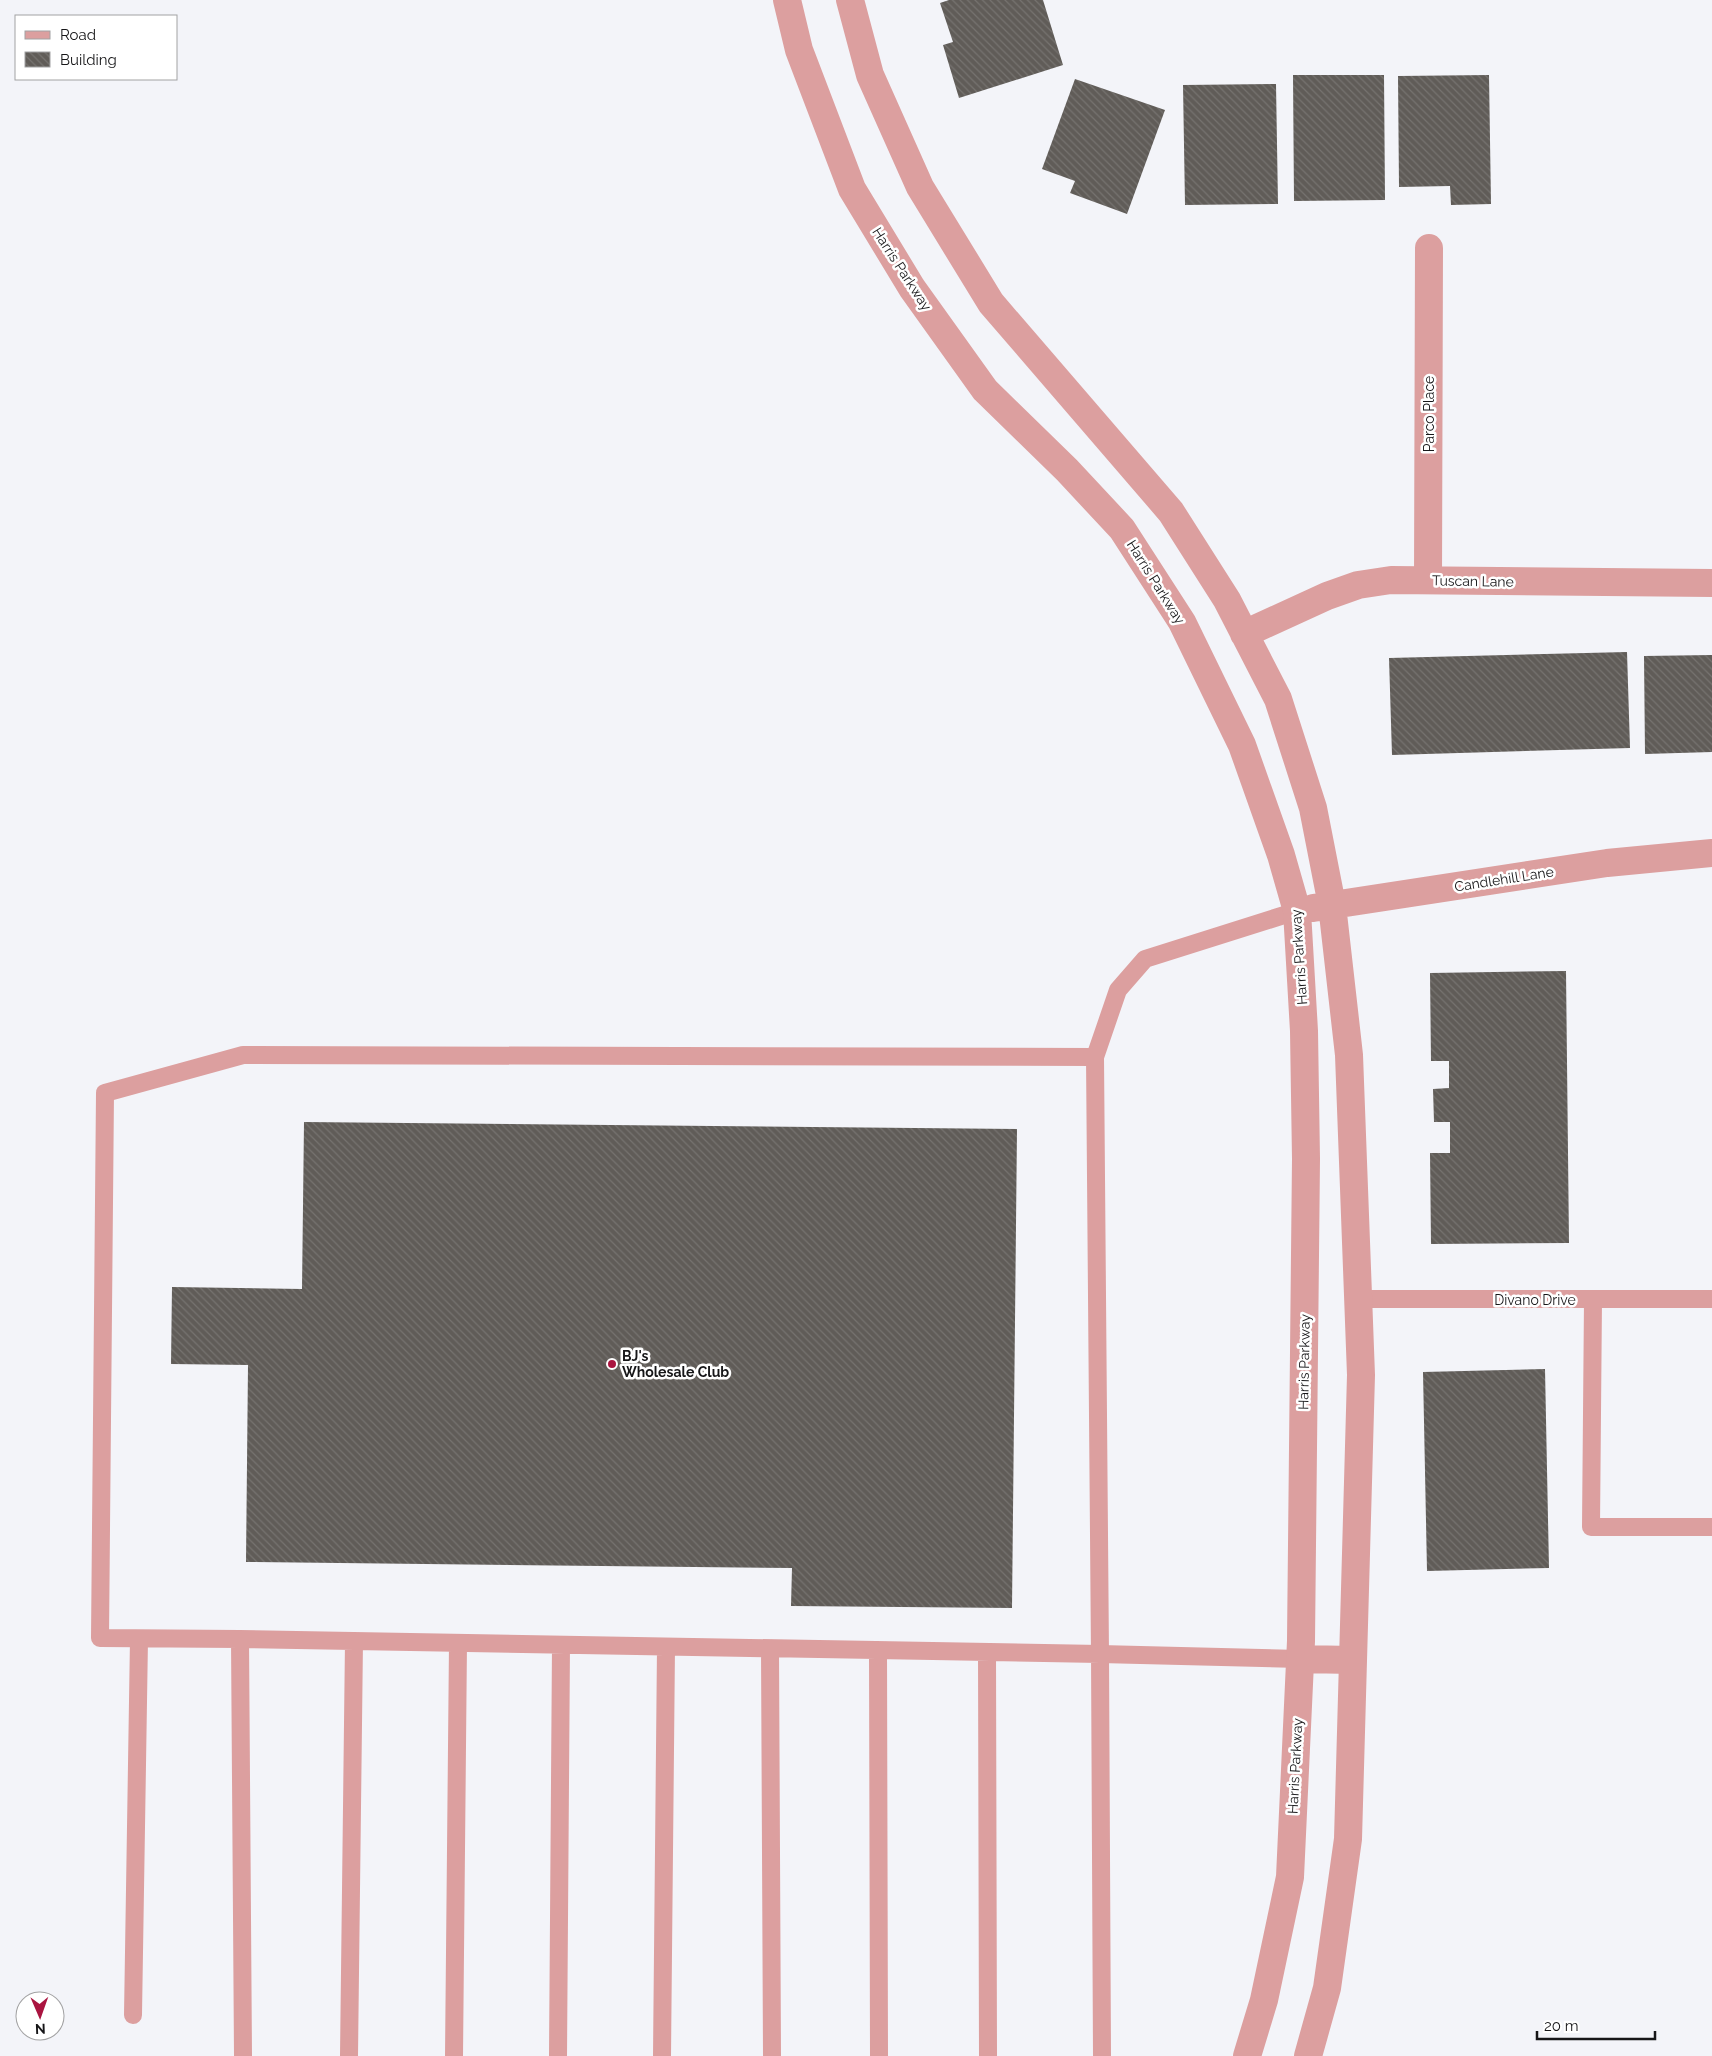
<svg xmlns="http://www.w3.org/2000/svg" width="1712" height="2056" viewBox="0 0 1712 2056" font-family="Raleway,sans-serif">
	<style>
		.building { fill: url(#building-back-hatch) }
		.lines { fill: none; stroke-linecap: round; stroke-linejoin: round }
		.service { stroke: #dc9f9f; stroke-width: 18 }
		.minor { stroke: #dc9f9f; stroke-width: 28 }
		.poi-dot { fill: #aa1440; stroke: #fff; stroke-width: 2 }
		.labels { text-anchor: middle; stroke-width: 5; stroke-linejoin: round; paint-order: stroke }
		.street-label { font-size: 14px; fill: #161618; stroke: #fff }
		.poi-label { font-size: 14px; font-weight: bold; fill: #161618; stroke: #fff; text-anchor: start }
	</style>
	<defs>
		<pattern id="building-back-hatch" width="6" height="6" patternUnits="userSpaceOnUse" patternTransform="scale(1.25)"><rect width="6" height="6" fill="#605c58"/><path d="M-1 5l2 2M0 0l6 6M5-1l2 2" fill="none" stroke="#767370"/></pattern>
	</defs>
	<rect width="100%" height="100%" fill="#f3f4f9"/>
	<path class="building" d="M949 0H1043L1063 65 959 98 943 45 953 42 940 3Z
		M1293 75H1384L1385 200 1294 201Z
		M1489 75 1491 204 1451 205 1450 186 1399 187 1398 76Z
		M1075 79 1165 110 1127 214 1070 193 1075 181 1042 169Z
		M1276 84 1278 204 1185 205 1183 85Z
		M1627 652 1630 748 1392 755 1389 658Z
		M1712 655V752L1645 754 1644 656Z
		M1566 971 1569 1243 1431 1244 1430 1153H1450V1122H1434L1433 1089 1449 1088V1061H1431L1430 973Z
		M304 1122 1017 1129 1012 1608 791 1606 792 1568 246 1562 248 1365 171 1364 172 1287 302 1289Z
		M1545 1369 1549 1568 1427 1571 1423 1372Z"/>
	<g class="lines">
		<path class="service" d="M1358 1299H1712
			M1593 1300 1591 1527H1712
			M240 1639 1100 1654 1095 1057
			M770 1649 772 2056
			M878 1650 879 2056
			M987 1652 988 2056
			M133 2015 139 1639
			M243 2056 240 1639 100 1638 105 1093 243 1055 1095 1057 1118 990 1145 959 1297 911
			M349 2056 354 1641
			M454 2056 458 1643
			M558 2056 561 1645
			M662 2056 666 1647
			M1102 2056 1100 1654 1300 1659"/>
		<path class="minor" d="M787 0 799 50 852 189 912 288 985 390 1067 470 1122 529 1182 622 1242 745 1281 855 1297 911 1304 1031 1306 1159 1301 1641 1290 1877 1264 2000 1247 2056
			M850 0 870 75 920 187 991 303 1171 512 1227 600 1278 699 1313 808 1332 905 1349 1055 1361 1375 1348 1839 1327 1988 1308 2056
			M1428 580 1429 248
			M1244 634 1327 596 1358 585 1391 580 1712 583
			M1313 908 1607 863 1712 853
			M1300 1659 1353 1660"/>
	</g>
	<circle class="poi-dot" cx="612" cy="1364" r="5"/>
	<g class="labels">
		<g class="street-label">
			<text transform="translate(902 269) rotate(57)" y="5">Harris Parkway</text>
			<text transform="translate(1429 414) rotate(-90)" y="5">Parco Place</text>
			<text transform="translate(1473 581) rotate(1)" y="5">Tuscan Lane</text>
			<text transform="translate(1156 582) rotate(58)" y="5">Harris Parkway</text>
			<text transform="translate(1504 879) rotate(-9)" y="5">Candlehill Lane</text>
			<text transform="translate(1299 957) rotate(-94)" y="5">Harris Parkway</text>
			<text x="1535" y="1305">Divano Drive</text>
			<text transform="translate(1304 1362) rotate(-89)" y="5">Harris Parkway</text>
			<text transform="translate(1295 1766) rotate(-87)" y="5">Harris Parkway</text>
		</g>
		<g class="poi-label">
			<text x="622" y="1361">BJ's<tspan x="622" dy="16">Wholesale Club</tspan></text>
		</g>
	</g>
	<rect x="15" y="15" width="162" height="65" fill="#ffffff" stroke="#a2a2a3"/>
	<rect x="25" y="31" width="25" height="8" fill="#dc9f9f" stroke="#a2a2a3"/>
	<text x="60" y="40" font-size="15" fill="#161618">Road</text>
	<rect x="25" y="52" width="25" height="15" fill="url(#building-back-hatch)" stroke="#a2a2a3"/>
	<text x="60" y="65" font-size="15" fill="#161618">Building</text>
	<g transform="translate(40 2016) rotate(178)"><circle r="24" fill="#ffffff" stroke="#a2a2a3"/>
	<path d="M0-4L9 19L0 12L-9 19Z" fill="#aa1440"/>
	<text y="-8" font-size="14" font-weight="bold" text-anchor="middle" fill="#161618">N</text>
	</g>
	<path d="M1537 2031v8h118v-8" fill="none" stroke="#161618" stroke-width="2.5"/>
	<text x="1544" y="2031" font-size="15" fill="#161618" stroke="#ffffff" stroke-width="4" paint-order="stroke">20 m</text>
</svg>
